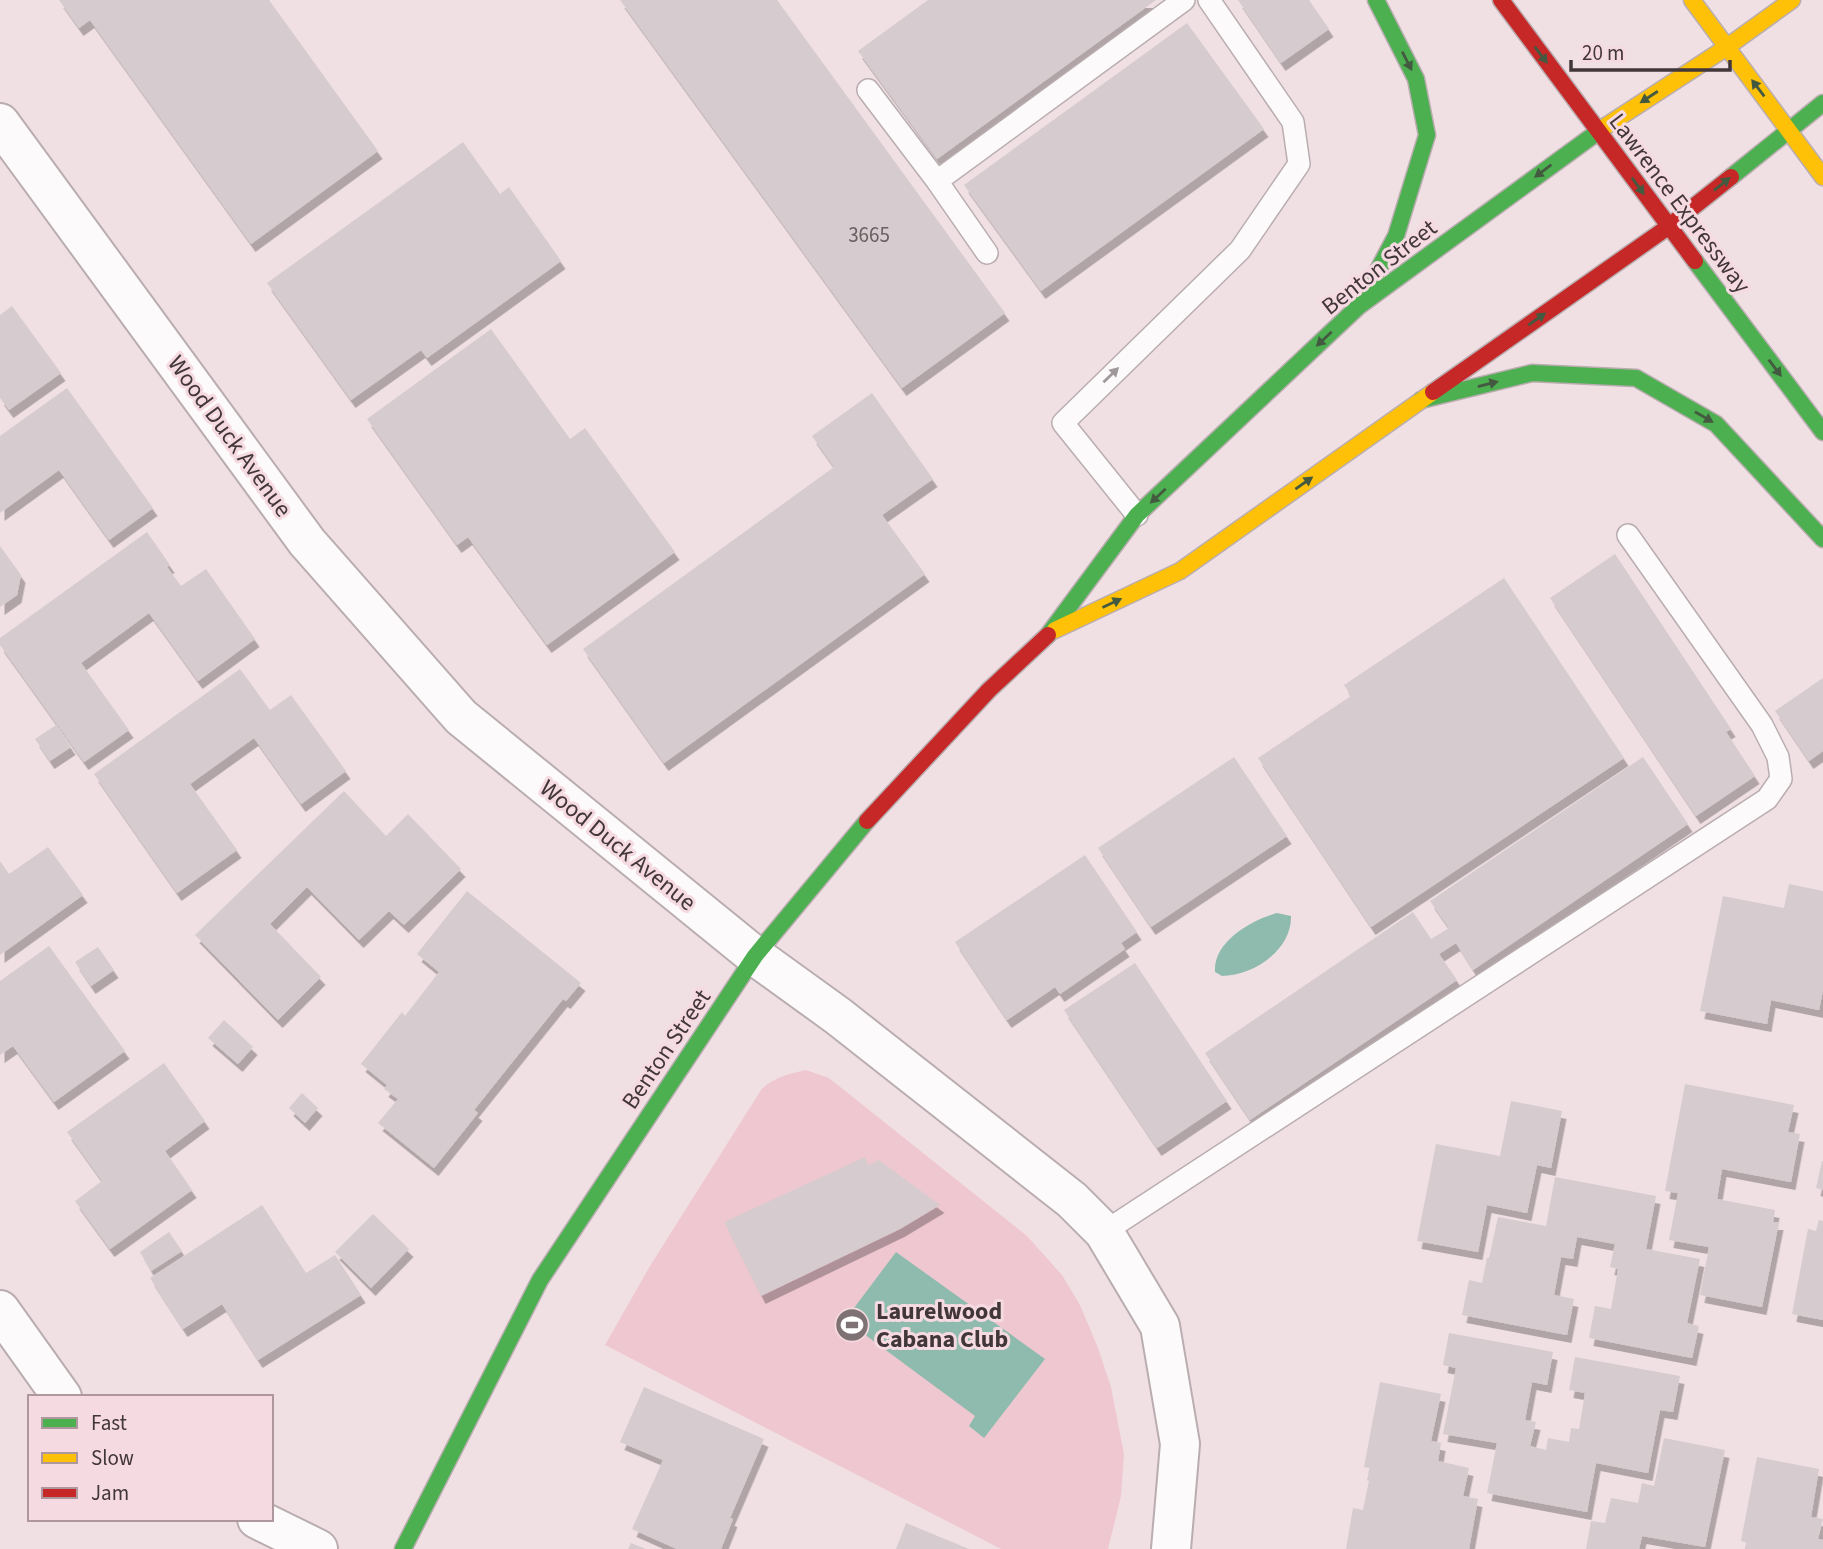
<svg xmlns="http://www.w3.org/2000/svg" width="1823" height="1549" viewBox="0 0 1823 1549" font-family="'Source Sans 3',sans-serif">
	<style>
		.green { fill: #efc7d1 }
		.water { fill: #8fbbae }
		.building { fill: #d6cbce; filter: url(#shadow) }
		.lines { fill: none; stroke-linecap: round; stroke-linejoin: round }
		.lane-casing { stroke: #b9adb0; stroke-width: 24 }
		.street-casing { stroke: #b9adb0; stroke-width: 42 }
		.fast-casing { stroke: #b9adb0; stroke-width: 19 }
		.slow-casing { stroke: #b9adb0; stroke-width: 19 }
		.jam-casing { stroke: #b9adb0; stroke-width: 19 }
		.lane { stroke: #fdfafb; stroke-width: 21 }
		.street { stroke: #fdfafb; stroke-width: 38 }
		.fast { stroke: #4caf50; stroke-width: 16 }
		.slow { stroke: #ffc107; stroke-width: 16 }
		.jam { stroke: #c62828; stroke-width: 16 }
		.oneway { fill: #445a40 }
		.oneway2 { fill: #9f989a }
		.labels { text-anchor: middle; stroke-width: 6; stroke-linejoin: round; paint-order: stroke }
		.number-label { font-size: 21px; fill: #695e60 }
		.street-label { font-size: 24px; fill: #413639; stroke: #f6dae1 }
		.poi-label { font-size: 24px; font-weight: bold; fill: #413639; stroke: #f6dae1; text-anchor: start }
	</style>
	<defs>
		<filter id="shadow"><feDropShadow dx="4.5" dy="8" stdDeviation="0" flood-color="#0004"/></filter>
	</defs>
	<rect width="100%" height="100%" fill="#f0e0e4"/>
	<path class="green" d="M806 1070 829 1078 1027 1236 1062 1275 1080 1305 1098 1348 1111 1387 1124 1454 1121 1496 1108 1549H1001L605 1345 650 1266 761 1090C774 1077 788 1074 806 1070Z"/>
	<path class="water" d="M1277 913 1291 916C1292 950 1253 976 1222 976L1215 972C1213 942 1251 920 1277 913Z
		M896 1252 1045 1359 984 1438 969 1426 975 1416 845 1320Z"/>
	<path class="building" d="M59 0H269L378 151 251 244 90 20 79 28Z
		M620 0H777L1005 313 902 388Z
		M928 0H1156L937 159 858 51Z
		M1238 0H1309L1329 29 1281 63Z
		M1187 23 1264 129 1041 291 964 185Z
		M463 142 500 194 509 187 561 261 427 358 421 350 351 400 267 283Z
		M12 306 61 373 9 410 0 398V315Z
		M491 329 570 439 585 428 675 552 547 645 468 537 457 545 367 419Z
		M67 388 153 508 109 540 59 470 0 513V436Z
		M872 393 933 479 882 515 925 574 664 763 583 649 834 467 812 436Z
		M147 532 170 565 167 567 181 586 206 569 255 639 198 681 149 613 81 663 129 730 84 762 0 645V638Z
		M0 546 21 575 17 595 0 607Z
		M1615 554 1731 729 1726 732 1755 776 1696 816 1550 598Z
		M1504 578 1624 758 1371 927 1258 758 1351 696 1344 685Z
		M240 669 270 710 291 695 346 771 301 804 254 738 190 784 237 850 177 893 94 774Z
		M1823 678V751L1809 761 1775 711Z
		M56 725 71 747 50 761 35 739Z
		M1234 757 1287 836 1151 927 1098 848Z
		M1643 757 1688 824 1473 970 1456 943 1439 954 1457 980 1250 1120 1205 1053 1413 912 1431 939 1449 928 1430 901Z
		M344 791 386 836 408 814 461 869 404 925 389 911 359 940 307 887 270 924 321 977 278 1020 195 935Z
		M48 847 83 895 0 955V861L9 874Z
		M1085 855 1137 932 1121 943 1125 949 1060 994 1055 987 1007 1020 955 942Z
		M1789 884 1823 891V990L1819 1010 1771 1000 1767 1024 1700 1011 1723 896 1784 908Z
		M467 891 581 983 566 1001 563 999 474 1110 478 1113 434 1168 378 1123 398 1099 384 1089 387 1085 361 1064 402 1012 405 1016 439 972 417 954Z
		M49 946 125 1051 54 1102 13 1046 0 1055V981Z
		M98 947 114 970 91 986 75 962Z
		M1135 963 1227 1101 1157 1148 1064 1010Z
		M224 1020 253 1047 238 1064 208 1038Z
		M164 1063 205 1121 165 1151 192 1190 110 1249 75 1201 102 1181 67 1132Z
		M1685 1084 1794 1105 1788 1132 1800 1134 1791 1182 1722 1169 1717 1199 1775 1210 1773 1222H1779L1762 1307 1700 1295 1709 1247 1669 1240 1678 1193 1665 1191Z
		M302 1093 318 1108 305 1123 289 1108Z
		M1511 1101 1562 1111 1551 1168 1537 1165 1527 1213 1487 1205 1478 1252 1417 1241 1436 1144 1500 1156Z
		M865 1157 869 1165 879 1160 940 1205 900 1229 761 1296 724 1222Z
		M1822 1161H1823V1190L1816 1188Z
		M1555 1177 1656 1196 1646 1249 1700 1259 1687 1323 1699 1326 1692 1358 1589 1338 1595 1306 1611 1309 1618 1269 1610 1267 1615 1244 1577 1237 1573 1259 1561 1257 1554 1295 1574 1299 1567 1335 1462 1315 1469 1280 1482 1283 1487 1258H1489L1498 1217 1546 1226Z
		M262 1205 306 1273 335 1255 361 1295 258 1360 222 1304 183 1329 150 1278Z
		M373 1214 409 1249 371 1288 335 1252Z
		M1819 1220 1823 1221V1320L1792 1314 1808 1229 1816 1231Z
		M169 1232 182 1251 151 1271 140 1252Z
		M1449 1333 1553 1352 1547 1385 1532 1382 1525 1420 1536 1422 1530 1446 1546 1450 1548 1438 1569 1442 1571 1428 1579 1429 1585 1393 1569 1390 1575 1357 1680 1376 1673 1412 1660 1410 1648 1473 1596 1463 1587 1512 1487 1493 1497 1443 1443 1434 1456 1368 1443 1365Z
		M1380 1382 1441 1394 1431 1441 1441 1443 1438 1461 1469 1468 1463 1496 1478 1499 1469 1549H1346L1353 1508 1363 1510 1369 1481 1367 1480 1370 1468 1364 1467Z
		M644 1387 764 1439 730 1518 733 1519 721 1549H677L632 1529 663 1460 620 1442Z
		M1664 1438 1725 1450 1705 1547 1642 1536 1639 1549H1586L1591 1521 1605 1523 1611 1498 1638 1503 1642 1483 1654 1486Z
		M1757 1457 1819 1469 1811 1517 1823 1519 1818 1539 1823 1540V1549H1746L1747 1543 1741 1541Z
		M906 1523 969 1549H896Z
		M631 1543 646 1549H628Z"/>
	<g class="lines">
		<g class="lane-casing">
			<path id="lane" d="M868 90 937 181 1184 0
				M937 181 987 253
				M1137 515 1063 423 1240 250 1299 164 1293 122 1209 0
				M1104 1232 1767 799 1781 779 1778 757 1762 725 1628 535"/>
		</g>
		<g class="street-casing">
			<path id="street" d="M0 123 307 542 461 717 755 956 838 1016 1072 1200 1104 1232 1160 1326 1180 1444 1171 1549
				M0 1310 62 1397
				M257 1519 318 1549"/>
		</g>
		<g class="fast-casing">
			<path id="fast" d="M1731 177 1823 103
				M1695 261 1823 432
				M1359 306 1396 236 1427 135 1416 79 1376 0
				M1421 400 1532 373 1636 378 1716 424 1823 539
				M1048 635 1137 515 1359 306 1606 126
				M403 1549 540 1280 755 956 867 821"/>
		</g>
		<g class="slow-casing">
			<path id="slow" d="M1692 0 1823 177
				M1606 126 1727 47 1792 0
				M1055 630 1180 571 1433 392"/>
		</g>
		<g class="jam-casing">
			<path id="jam" d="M1501 0 1695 261
				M1433 392 1668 227 1731 177
				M867 821 989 690 1048 635"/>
		</g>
		<use href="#lane" class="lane"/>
		<use href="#street" class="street"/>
		<use href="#fast" class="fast"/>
		<use href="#slow" class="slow"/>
		<use href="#jam" class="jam"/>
	</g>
	<defs><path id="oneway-solid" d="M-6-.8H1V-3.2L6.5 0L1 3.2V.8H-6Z" transform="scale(1.75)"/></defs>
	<g class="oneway">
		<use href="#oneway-solid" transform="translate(1541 55) rotate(53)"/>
		<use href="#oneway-solid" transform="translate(1407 61) rotate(63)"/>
		<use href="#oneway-solid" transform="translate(1758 88) rotate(-127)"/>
		<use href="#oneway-solid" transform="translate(1649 97) rotate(147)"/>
		<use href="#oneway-solid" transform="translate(1543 171) rotate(143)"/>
		<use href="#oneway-solid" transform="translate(1722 184) rotate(-39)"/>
		<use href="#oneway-solid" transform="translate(1638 186) rotate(54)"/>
		<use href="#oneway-solid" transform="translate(1537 319) rotate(-35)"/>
		<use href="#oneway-solid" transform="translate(1324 339) rotate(137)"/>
		<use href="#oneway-solid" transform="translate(1775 368) rotate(53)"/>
		<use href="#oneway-solid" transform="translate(1488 384) rotate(-14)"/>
		<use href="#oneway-solid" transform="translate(1704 417) rotate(30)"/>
		<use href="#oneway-solid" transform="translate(1304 483) rotate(-35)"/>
		<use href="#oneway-solid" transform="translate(1158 496) rotate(137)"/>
		<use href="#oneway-solid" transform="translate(1112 603) rotate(-25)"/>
	</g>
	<use class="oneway2" href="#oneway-solid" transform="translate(1111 375) rotate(-44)"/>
	<defs>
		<g id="stadium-disc" transform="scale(1.75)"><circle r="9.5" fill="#7e7275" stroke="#f6dae1"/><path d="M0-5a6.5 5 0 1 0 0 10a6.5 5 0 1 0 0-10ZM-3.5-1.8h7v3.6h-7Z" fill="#fff"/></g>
	</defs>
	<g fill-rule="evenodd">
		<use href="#stadium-disc" x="852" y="1325"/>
	</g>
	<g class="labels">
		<g class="number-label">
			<text x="869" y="242">3665</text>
		</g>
		<g class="street-label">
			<text transform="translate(1680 203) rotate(53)" y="8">Lawrence Expressway</text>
			<text transform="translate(1379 267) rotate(-38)" y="8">Benton Street</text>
			<text transform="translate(230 436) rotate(54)" y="8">Wood Duck Avenue</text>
			<text transform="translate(618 845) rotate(39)" y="8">Wood Duck Avenue</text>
			<text transform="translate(666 1049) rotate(-56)" y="8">Benton Street</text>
		</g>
		<g class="poi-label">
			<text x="876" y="1319">Laurelwood<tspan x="876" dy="28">Cabana Club</tspan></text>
		</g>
	</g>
	<rect x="28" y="1395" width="245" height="126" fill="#f6dae1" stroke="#ae989e" stroke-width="2"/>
	<rect x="42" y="1418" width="35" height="10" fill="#4caf50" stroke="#ae989e" stroke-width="2"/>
	<text x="91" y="1430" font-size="21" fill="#413639">Fast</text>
	<rect x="42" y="1453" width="35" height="10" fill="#ffc107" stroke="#ae989e" stroke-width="2"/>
	<text x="91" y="1465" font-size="21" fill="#413639">Slow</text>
	<rect x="42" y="1488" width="35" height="10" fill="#c62828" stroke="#ae989e" stroke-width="2"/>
	<text x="91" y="1500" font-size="21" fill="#413639">Jam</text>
	<path d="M1571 60v10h159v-10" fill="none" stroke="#413639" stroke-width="3.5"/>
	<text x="1582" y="60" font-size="21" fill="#413639" stroke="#f6dae1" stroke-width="5" paint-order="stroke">20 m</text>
</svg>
